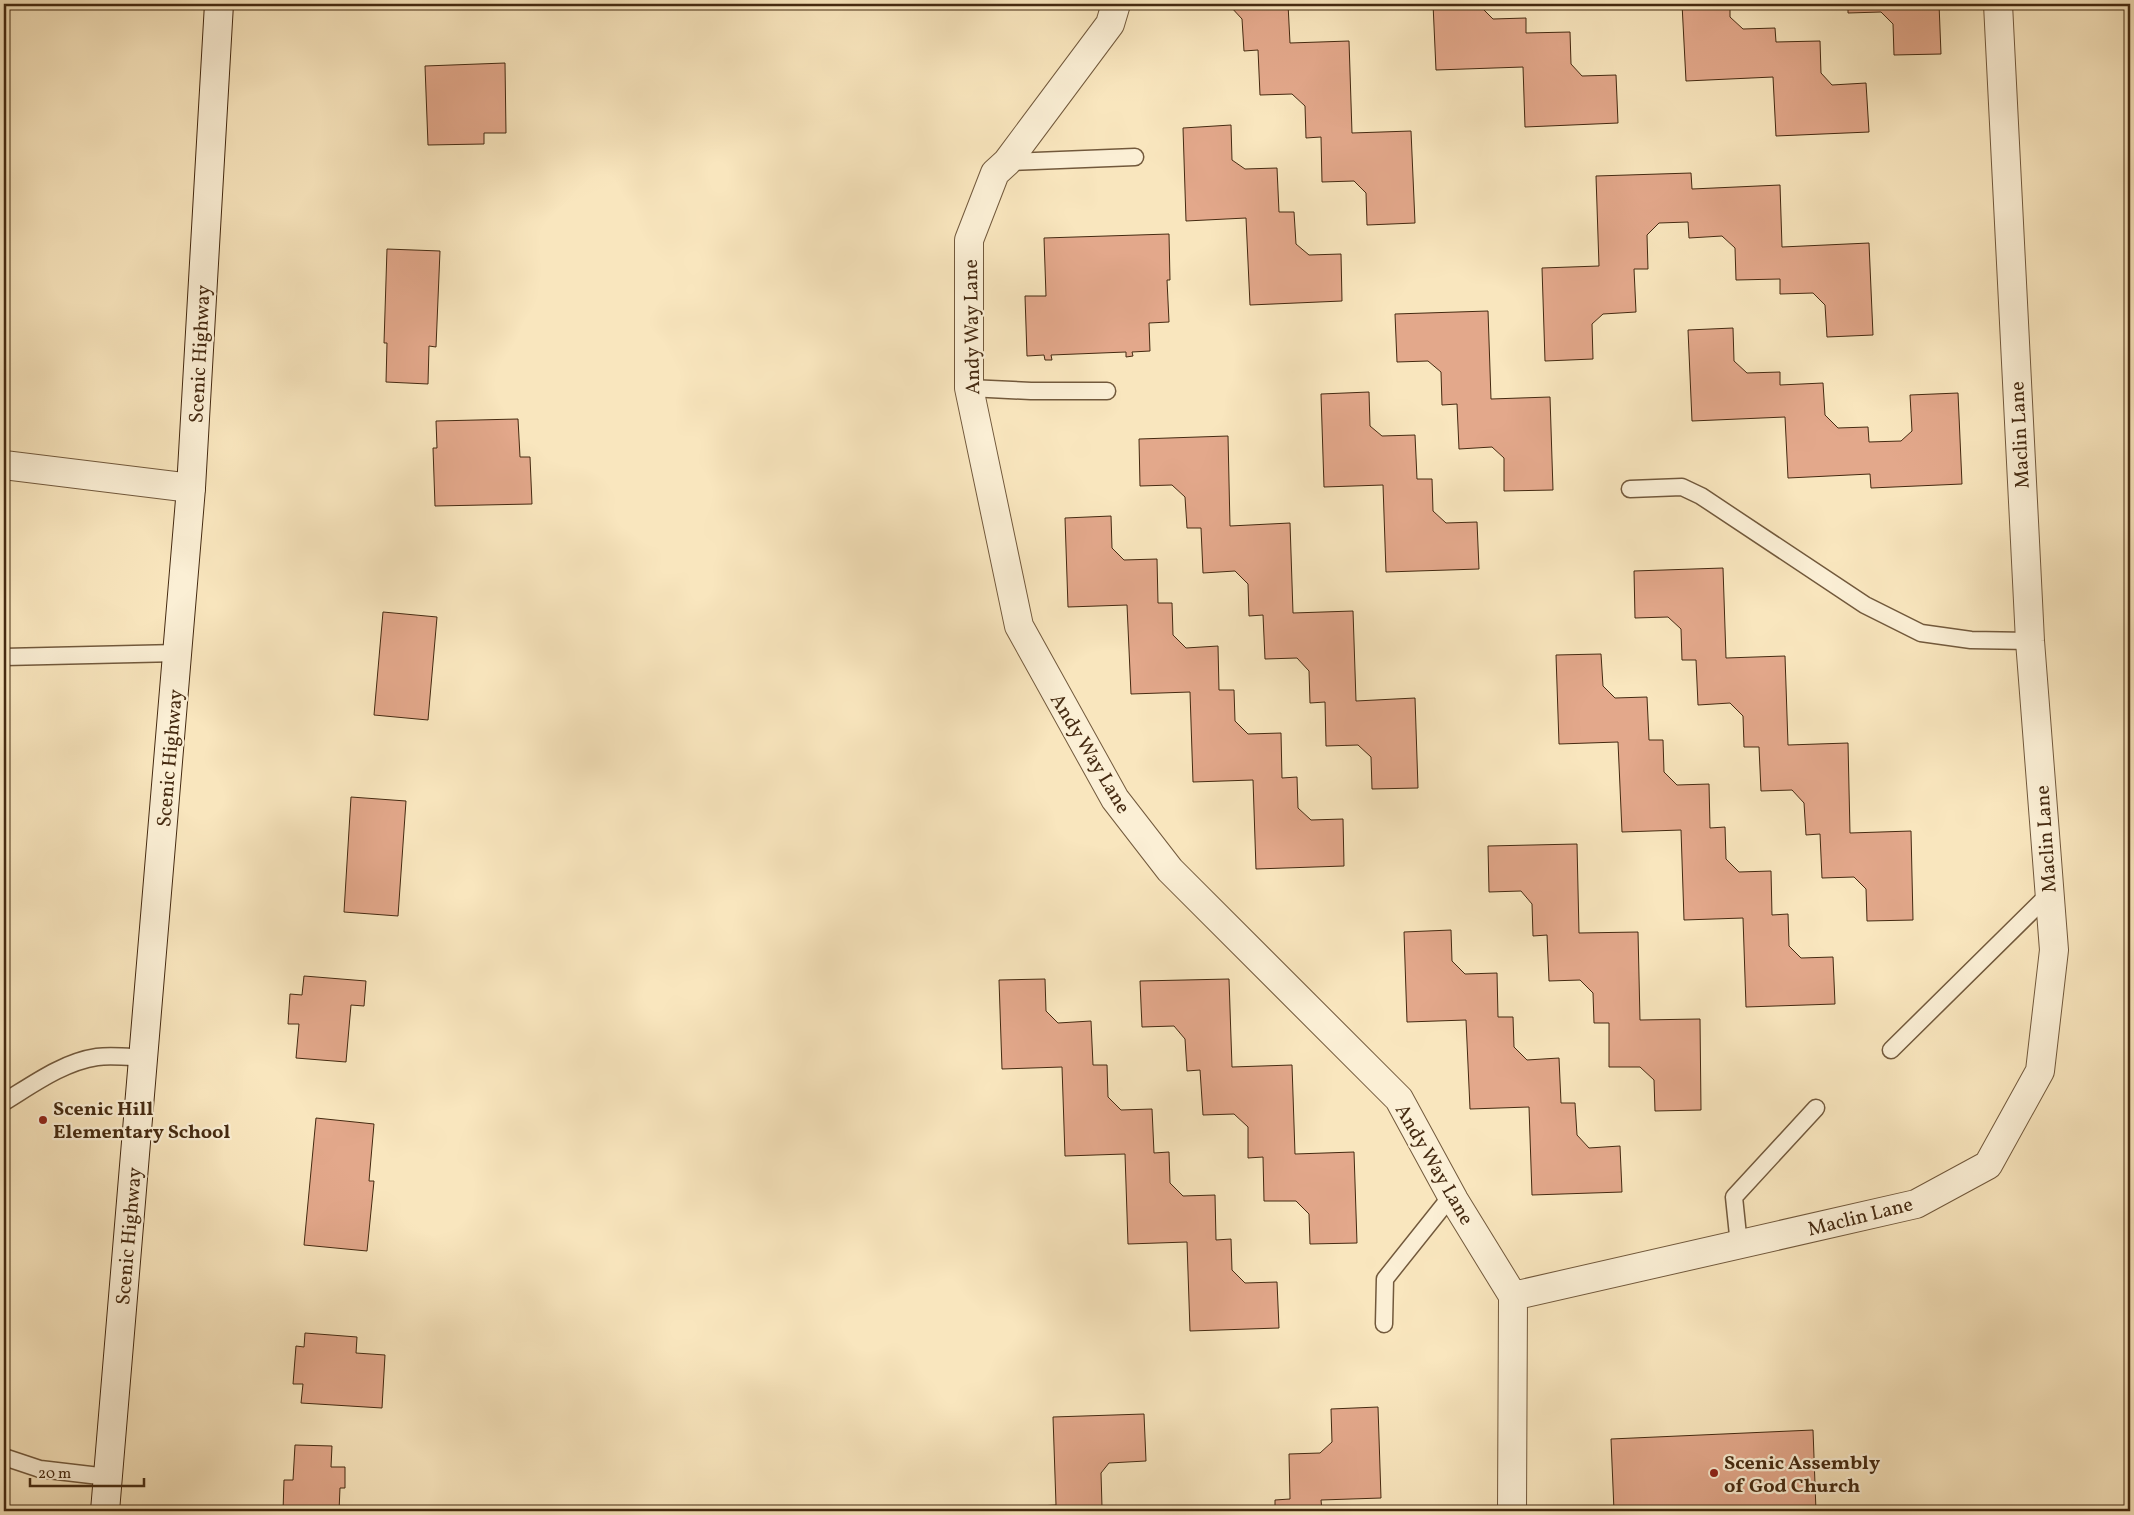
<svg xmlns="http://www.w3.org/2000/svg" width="2134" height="1515" viewBox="0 0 2134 1515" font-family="Vollkorn,serif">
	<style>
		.building { fill: #e3a88b; stroke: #452a11 }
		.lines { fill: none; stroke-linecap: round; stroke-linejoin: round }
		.lane-casing { stroke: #72593c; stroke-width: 19 }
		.street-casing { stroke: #72593c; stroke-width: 30 }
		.secondary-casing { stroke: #452a11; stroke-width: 30 }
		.lane { stroke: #fbefd5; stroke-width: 16 }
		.street { stroke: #fbefd5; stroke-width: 28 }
		.secondary { stroke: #fbefd5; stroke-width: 28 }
		.poi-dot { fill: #8f2418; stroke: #fbefd5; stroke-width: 2 }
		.labels { text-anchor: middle; stroke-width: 4.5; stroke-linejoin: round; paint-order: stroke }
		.street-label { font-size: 20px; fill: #452a11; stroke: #fbefd5 }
		.poi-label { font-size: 20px; font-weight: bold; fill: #452a11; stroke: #fbefd5; text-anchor: start }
	</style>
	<rect width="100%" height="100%" fill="#f9e6be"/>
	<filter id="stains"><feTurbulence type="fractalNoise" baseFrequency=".004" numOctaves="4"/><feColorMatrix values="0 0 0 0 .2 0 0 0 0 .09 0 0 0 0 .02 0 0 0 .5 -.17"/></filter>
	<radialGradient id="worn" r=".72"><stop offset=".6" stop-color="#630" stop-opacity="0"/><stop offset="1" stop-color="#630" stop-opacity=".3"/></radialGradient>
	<path class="building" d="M1207 4H1288L1290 43 1349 41 1352 133 1411 131 1415 223 1367 225 1366 193 1354 181 1322 182 1321 137 1306 138 1305 106 1292 94 1260 95 1258 50 1244 51 1242 19 1230 6 1207 7Z
		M1433 4H1481V7L1493 19 1526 18V33L1570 32 1571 64 1582 76 1616 75 1618 123 1525 127 1523 67 1436 70Z
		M1682 4H1730V17L1743 29 1775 28 1776 42 1820 41 1821 73 1832 85 1866 83 1869 132 1776 136 1773 77 1686 81Z
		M1848 4H1939L1941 54 1894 55 1893 24 1881 12 1848 13Z
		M505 63 506 133H484V144L428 145 425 66Z
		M1231 125 1232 160 1245 169 1277 168 1279 212H1294L1296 244 1309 255 1341 254 1342 301 1250 305 1246 218 1186 221 1183 128Z
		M1691 173 1692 189 1780 185 1782 247 1869 243 1873 335 1827 337 1825 305 1813 293 1780 294V279L1736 280 1735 248 1722 236 1689 238 1688 222 1659 223 1647 235 1648 269H1634L1636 312 1603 314 1592 324 1593 359 1545 361 1542 268 1599 266 1596 176Z
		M1169 234 1170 280H1167L1169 322 1149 323 1150 351 1132 352 1133 356 1126 357V352L1051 355 1052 360H1045L1044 355 1027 356 1025 296H1046L1044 238Z
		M387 249 440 251 436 347 429 346 428 384 386 382 387 343H384Z
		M1488 311 1491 399 1550 397 1553 490 1504 491V458L1492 447 1459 449 1457 404 1442 405 1441 372 1428 361 1397 362 1395 314Z
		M1733 328 1734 361 1747 373 1780 372V385L1823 383 1825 415 1838 428 1868 427 1869 442 1901 441 1912 431 1910 395 1958 393 1962 484 1871 488 1870 474 1788 478 1785 417 1692 421 1688 330Z
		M1369 392 1370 426 1382 436 1415 435 1417 479H1432L1433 511 1446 523 1477 522 1479 569 1386 572 1383 485 1324 487 1321 394Z
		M518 419 520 457H530L532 504 435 506 433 448H437L436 421Z
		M1228 436 1230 526 1290 523 1293 613 1353 611 1356 701 1415 698 1418 788 1372 789 1371 757 1358 745 1326 746 1325 702 1310 703 1309 671 1297 658 1265 659 1263 615 1249 616 1248 584 1235 571 1203 573 1201 528H1187L1185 497 1172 485 1140 486 1139 439Z
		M1111 516 1112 548 1124 560 1157 559 1158 603H1172L1173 635 1186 648 1218 646 1219 690H1234L1235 721 1248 734 1281 733 1282 778 1297 777 1298 808 1311 820 1343 819 1344 866 1256 869 1253 780 1193 782 1190 692 1131 694 1127 605 1068 607 1065 518Z
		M1723 568 1726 658 1785 656 1788 745 1848 743 1850 833 1911 831 1913 920 1867 921 1866 889 1854 877 1822 878 1820 834 1806 835 1804 803 1792 790 1761 791 1759 747H1744L1743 716 1730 703 1698 705 1696 660H1682L1681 629 1668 617 1635 618 1634 571Z
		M383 612 437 617 428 720 374 715Z
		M1601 654 1603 686 1615 698 1647 697 1649 740H1663L1664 772 1677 785 1709 784 1710 828 1725 827 1726 859 1739 872 1771 871 1772 915 1788 914 1789 946 1801 958 1833 957 1835 1004 1746 1007 1743 918 1684 920 1681 830 1622 832 1618 742 1559 744 1556 655Z
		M351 797 406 801 398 916 344 912Z
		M1577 844 1579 933 1638 932 1640 1020 1700 1019 1701 1110 1655 1111 1654 1080 1640 1067H1609V1023H1594L1593 993 1580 980 1549 981 1547 935 1533 936 1532 904 1521 891 1489 892 1488 846Z
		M1451 930 1452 961 1465 974 1497 973 1498 1017H1513L1514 1047 1527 1060 1559 1058 1561 1103H1575L1577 1135 1589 1148 1620 1146 1622 1192 1532 1195 1529 1107 1470 1109 1466 1020 1407 1022 1404 932Z
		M304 976 366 981 364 1006 351 1005 346 1062 296 1058 299 1024H288L290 994 302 995Z
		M1045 979 1046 1011 1058 1023 1091 1021 1093 1065H1107L1108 1097 1121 1110 1152 1109 1154 1153 1169 1152 1170 1183 1183 1196 1215 1195 1216 1240 1231 1239 1232 1270 1245 1283 1277 1282 1279 1328 1190 1331 1187 1242 1128 1244 1125 1154 1065 1156 1062 1067 1002 1069 999 980Z
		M1229 979 1232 1067 1292 1065 1295 1154 1354 1152 1357 1243 1310 1244 1309 1214 1296 1201H1264L1263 1157 1248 1158V1127L1234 1114 1203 1115 1200 1070 1187 1071 1185 1039 1174 1026 1142 1027 1140 981Z
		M316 1118 374 1124 369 1181H374L367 1251 304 1245Z
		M305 1333 357 1337 356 1353 385 1355 382 1408 301 1403 303 1384H293L296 1346 304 1347Z
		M1378 1407 1381 1498 1321 1500 1322 1511H1275V1500L1290 1499 1289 1454 1320 1453 1332 1442 1331 1409Z
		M1144 1414 1146 1461 1109 1463 1101 1473 1102 1507 1088 1508V1511H1039V1506L1056 1505 1053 1417Z
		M1813 1430 1816 1511H1768V1508H1761V1511H1736V1510L1732 1511H1614L1611 1439Z
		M295 1445 332 1446 331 1467H345V1488H340L339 1511H283L284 1480H293Z"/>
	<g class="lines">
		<g class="lane-casing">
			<path id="lane" d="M1007 162 1135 157
				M969 388 1031 391H1107
				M1630 489 1682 487 1701 496 1865 605 1921 633 1971 640 2030 641
				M4 657 178 653
				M1891 1050 2049 894
				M4 1102C32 1085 63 1062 97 1057 112 1055 128 1057 143 1058
				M1739 1245 1734 1197 1816 1108
				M1384 1324 1385 1279 1452 1195
				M4 1457 40 1469 108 1477"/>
		</g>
		<g class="street-casing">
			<path id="street" d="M1116 4 1110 24 1007 162 995 173 969 240V388L1019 626 1115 799 1170 870 1399 1099 1454 1200 1513 1296 1512 1511
				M4 465 191 488
				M1513 1296 1916 1204 1988 1165 2040 1071 2054 950 2030 641 1998 4"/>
		</g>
		<g class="secondary-casing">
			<path id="secondary" d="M105 1511 191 488 219 4"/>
		</g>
		<use href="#lane" class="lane"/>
		<use href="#street" class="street"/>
		<use href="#secondary" class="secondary"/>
	</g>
	<g class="poi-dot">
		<circle cx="43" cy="1120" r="5"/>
		<circle cx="1714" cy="1473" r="5"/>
	</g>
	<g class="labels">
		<g class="street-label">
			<text transform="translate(971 327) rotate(-91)" y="7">Andy Way Lane</text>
			<text transform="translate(199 354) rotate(-87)" y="7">Scenic Highway</text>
			<text transform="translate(2019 435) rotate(-93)" y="7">Maclin Lane</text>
			<text transform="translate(1091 753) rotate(59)" y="7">Andy Way Lane</text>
			<text transform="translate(169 758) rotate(-85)" y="7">Scenic Highway</text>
			<text transform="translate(2045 839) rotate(-94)" y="7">Maclin Lane</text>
			<text transform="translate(1435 1164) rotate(60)" y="7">Andy Way Lane</text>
			<text transform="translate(1860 1216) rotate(-14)" y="7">Maclin Lane</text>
			<text transform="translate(128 1236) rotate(-85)" y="7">Scenic Highway</text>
		</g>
		<g class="poi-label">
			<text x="53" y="1115">Scenic Hill<tspan x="53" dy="23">Elementary School</tspan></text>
			<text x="1724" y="1469">Scenic Assembly<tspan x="1724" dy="23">of God Church</tspan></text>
		</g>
	</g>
	<rect width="2134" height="1515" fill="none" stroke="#f9e6be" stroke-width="20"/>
	<rect x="5" y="5" width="2124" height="1505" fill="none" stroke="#452a11" stroke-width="2.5"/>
	<rect x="10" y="10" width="2114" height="1495" fill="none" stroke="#452a11"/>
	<path d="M30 1478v8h114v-8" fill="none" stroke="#452a11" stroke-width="2.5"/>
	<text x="38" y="1478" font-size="15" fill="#452a11" stroke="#fbefd5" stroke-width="4" paint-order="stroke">20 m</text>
	<rect width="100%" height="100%" filter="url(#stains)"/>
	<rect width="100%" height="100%" fill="url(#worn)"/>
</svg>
